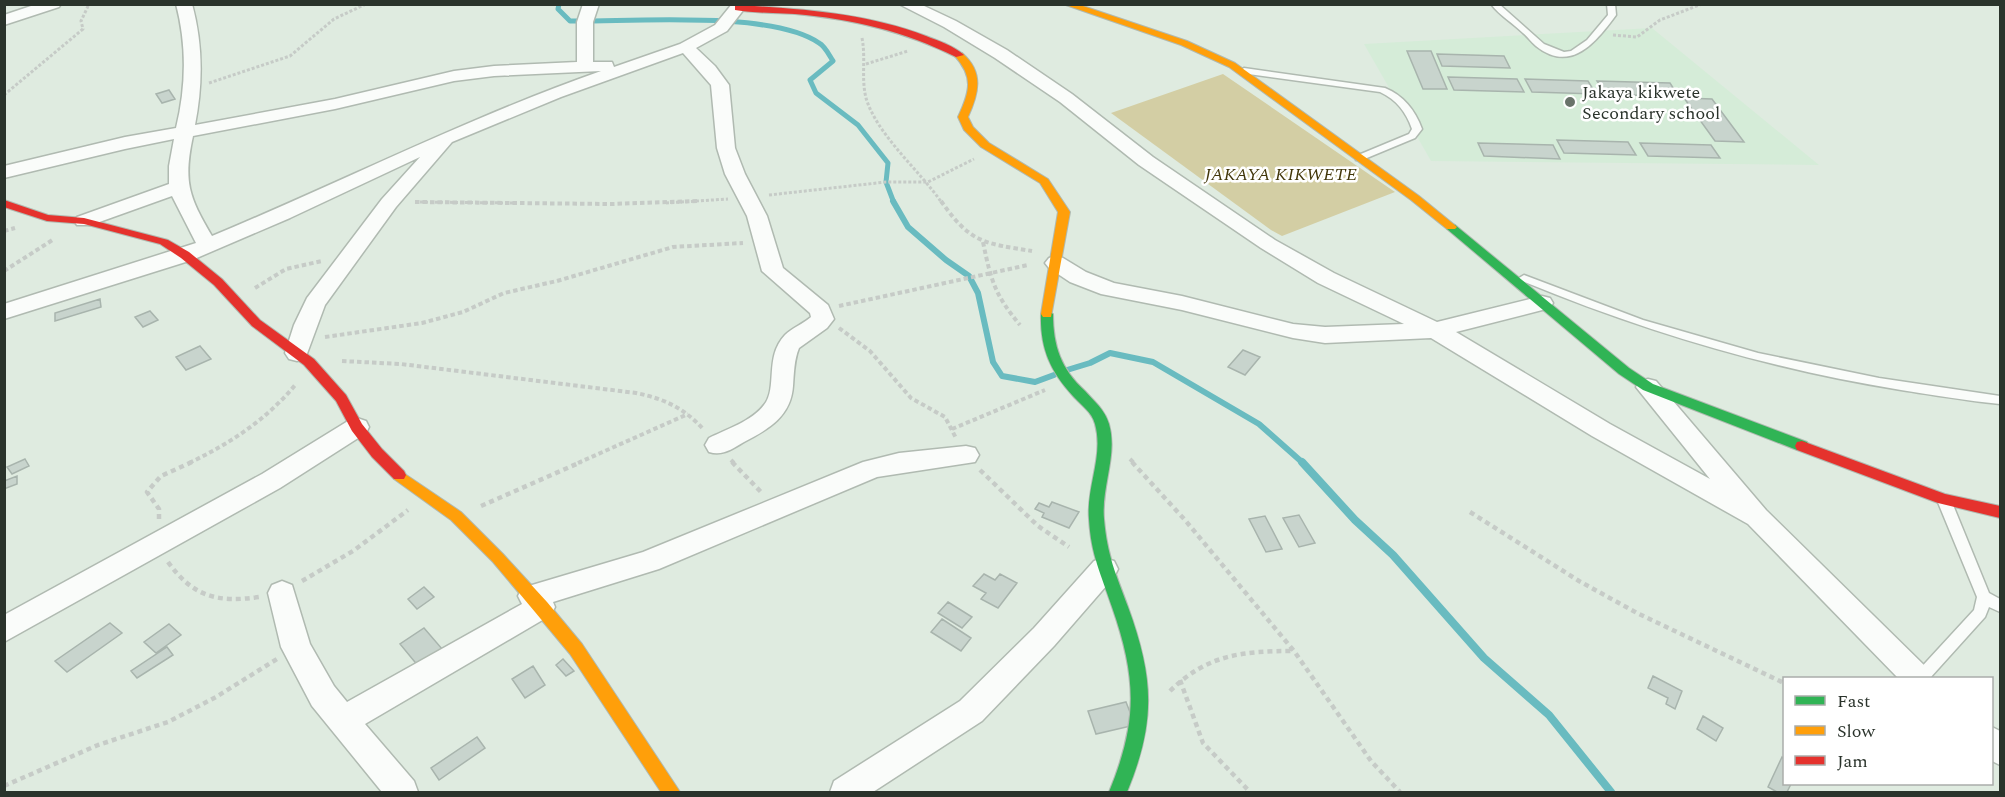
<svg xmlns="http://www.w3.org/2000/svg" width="2005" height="797" viewBox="0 0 2005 797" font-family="Spectral,serif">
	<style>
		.built { fill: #d5ecd8 }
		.green { fill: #d3cea4 }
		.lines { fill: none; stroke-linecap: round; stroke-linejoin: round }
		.stream-far2 { stroke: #69bbc0; stroke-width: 5 }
		.stream-far1 { stroke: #69bbc0; stroke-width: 6 }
		.stream { stroke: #69bbc0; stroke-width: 8 }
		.building { fill: #c8d4cd; stroke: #a8b4ad; stroke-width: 1.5 }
		.lane-casing { stroke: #b0bab1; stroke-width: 3 }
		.street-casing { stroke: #b0bab1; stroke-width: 3 }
		.fast-casing { stroke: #b0bab1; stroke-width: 2 }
		.slow-casing { stroke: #b0bab1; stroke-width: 2 }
		.jam-casing { stroke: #b0bab1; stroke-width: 2 }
		.path-far2 { stroke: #c6cbc7; stroke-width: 3; stroke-dasharray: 3 2; stroke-linecap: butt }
		.path-far1 { stroke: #c6cbc7; stroke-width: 4; stroke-dasharray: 4.5 3; stroke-linecap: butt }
		.path { stroke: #c6cbc7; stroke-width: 4.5; stroke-dasharray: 5 4; stroke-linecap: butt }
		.lane { fill: #fafcfa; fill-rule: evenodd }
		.street { fill: #fafcfa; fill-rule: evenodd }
		.fast { fill: #30b455; fill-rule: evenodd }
		.slow { fill: #ff9f0a; fill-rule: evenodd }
		.jam { fill: #e5322d; fill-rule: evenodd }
		.poi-dot { fill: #69736a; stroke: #fff; stroke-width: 2 }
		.labels { text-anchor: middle; stroke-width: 5; stroke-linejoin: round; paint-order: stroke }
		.far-poi-label { font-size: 18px; fill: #2a332b; stroke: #fff; text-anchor: start }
		.far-park-label { font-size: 18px; font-style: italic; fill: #42370a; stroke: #fff }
	</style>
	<rect width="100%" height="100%" fill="#dfebe0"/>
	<path class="built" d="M1652 28 1819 165 1431 161 1364 44Z"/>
	<path class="green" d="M1223 74 1395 192 1282 236 1271 230 1111 113Z"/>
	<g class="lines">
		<path class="stream-far2" d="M559 4 558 9 570 21C630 22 771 10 819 43 825 46 829 55 833 61L810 80 816 93 858 125 888 163 886 182 894 203"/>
		<path class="stream-far1" d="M893 201 908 227 946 260 969 276 978 293 993 362 1002 376 1035 382 1054 375
			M1067 370 1090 363 1110 353 1153 362 1259 424 1303 463"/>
		<path class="stream" d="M1302 462 1355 520 1393 555 1484 658 1549 715 1611 792"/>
	</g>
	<path class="building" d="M1407 51H1431L1447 89H1423Z
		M1437 54 1504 56 1510 68 1442 66Z
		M1448 77 1517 79 1524 92 1454 90Z
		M1525 79 1588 81 1596 94 1532 92Z
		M1597 81 1670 83 1679 97 1606 94Z
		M169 90 175 99 162 103 156 94Z
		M1684 98 1712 99 1744 142 1715 141Z
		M1557 140 1628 142 1636 155 1564 153Z
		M1478 143 1553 145 1560 159 1484 156Z
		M1640 143 1711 145 1720 158 1648 156Z
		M100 299 101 307 55 321V313Z
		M150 311 158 320 143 327 135 317Z
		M200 346 211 359 186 370 176 357Z
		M1243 350 1260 357 1245 375 1228 367Z
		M25 459 29 466 12 474 7 467Z
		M17 476V484L4 489V481Z
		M1052 502 1079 512 1069 528 1042 517 1044 513 1035 509 1039 503 1049 507Z
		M1299 515 1315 543 1299 547 1283 518Z
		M1265 516 1282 549 1266 552 1249 519Z
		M984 574 995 580 1000 574 1017 583 998 608 981 599 986 593 973 586Z
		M424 587 434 597 417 609 408 599Z
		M948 602 972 617 962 628 938 613Z
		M942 619 971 638 961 651 931 632Z
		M110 623 122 633 67 672 55 661Z
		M169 624 181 635 156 653 144 642Z
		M424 628 443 650 419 667 400 644Z
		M167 647 173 655 137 678 131 671Z
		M563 659 574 671 566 676 556 665Z
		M533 666 545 685 525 698 512 679Z
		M1653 676 1682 691 1675 709 1666 704 1668 698 1648 688Z
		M1126 702 1135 725 1096 734 1088 711Z
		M1703 716 1723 728 1716 741 1697 729Z
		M477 737 485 748 439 780 431 768Z
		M1782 757 1784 759V784H1791L1787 792H1777L1768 787Z"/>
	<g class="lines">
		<g class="lane-casing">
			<path id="lane" d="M1491 4H1499L1544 44 1564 52 1571 51 1587 40 1608 15 1607 4H1615L1616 15C1596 42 1571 74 1536 46 1531 42 1528 37 1523 33 1513 23 1500 16 1491 4Z
				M1244 68 1385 88C1404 96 1415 110 1422 129L1415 138 1362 160H1356V156L1409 134 1412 129C1406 112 1397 100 1380 92L1241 73 1240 71Z
				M1524 275 1643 320 1758 353 1879 378 2000 396V404C1967 401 1934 395 1901 390 1770 369 1643 331 1520 280L1519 278Z
				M1944 495 1949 496 1951 500 1989 593 2000 599V612L1989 607 1985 617 1930 678H1914L1916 673 1974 610 1977 597 1937 500 1939 496Z"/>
		</g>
		<g class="street-casing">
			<path id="street" d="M37 4H61L59 7 4 25V15Z
				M176 4H192C203 44 203 84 195 125L335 99 454 71 494 66 577 62V22L583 4H599L593 22V62H612L614 67 680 44 715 25 732 4H748L727 31 696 48 715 66 729 85 735 148 745 174 767 216 783 268 828 305 834 319 827 328 799 348C794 360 794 373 793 386 791 416 769 429 744 442 732 449 723 456 709 452L705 445 709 438C727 429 752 421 764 405 778 388 764 357 785 335 792 328 803 324 811 317L810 313 762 271 747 216 725 174 717 148 711 85 683 53 561 97 452 142 396 207 325 305 305 359 297 361 289 359 285 353 294 325 307 298 382 199 420 157 290 218 192 260 4 319V304L196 243 172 196 91 225H77L74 221 77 217 169 184V166L174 139 125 149 4 178V166L125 137 176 128C186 87 187 46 176 4ZM601 71C467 118 342 182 212 236 189 197 183 182 193 136L335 109 454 81 494 76Z
				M899 4H920L956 21 1007 50 1072 94 1153 157 1275 240 1334 273 1437 322 1542 296 1550 298 1553 303 1550 308 1456 332 1610 424 1710 479 1636 387 1640 381 1648 379 1656 381 1766 510 1928 669 1932 678H1898L1748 524 1592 436 1431 338 1325 343 1293 338 1182 310 1101 294 1070 282 1049 268 1045 263 1049 258 1056 256 1063 258 1086 272 1114 283 1182 296 1293 324 1325 327 1404 324 1318 283 1261 248 1139 165 1060 102 995 58 944 27Z
				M357 418 366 421 369 427 366 433 280 488 4 642V615L262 474 348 421Z
				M966 446 975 448 979 455 975 462 877 477 659 569 553 602 555 607 551 615 365 724 414 781 418 792H382L312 706 281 647 268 593 272 585 282 581 292 585 310 644 334 686 347 702 522 604 518 596 522 588 643 552 863 462 899 453Z
				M1104 558 1114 561 1118 569 1114 577 1054 646 982 721 873 792H830L834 781 960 701 1034 628 1094 561Z
				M1992 727 2000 731V765L1992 761Z"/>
		</g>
		<g class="fast-casing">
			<path id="fast" d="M1451 224 1455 225 1629 368 1653 384 1807 442 1809 446 1807 450H1797L1643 390 1619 374 1447 229V225Z
				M1047 310 1053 314C1053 346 1061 369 1085 391 1094 401 1105 410 1109 424 1118 455 1101 487 1104 519 1107 555 1116 574 1128 607 1154 678 1156 722 1127 792H1109C1138 722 1137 678 1112 607 1101 574 1091 555 1089 519 1086 487 1104 456 1095 424 1092 412 1081 405 1073 396 1050 371 1040 348 1041 314Z"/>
		</g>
		<g class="slow-casing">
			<path id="slow" d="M1063 4H1077L1187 41 1235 63 1419 196 1457 227 1455 229H1447L1411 200 1229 67 1181 45Z
				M956 53H962C984 72 979 93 968 117L973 127 989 143 1048 179 1070 212 1051 317H1043L1041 314 1058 212 1040 183 981 147 964 130 958 117C970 91 974 77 954 55Z
				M399 470 461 512 503 554 547 602 582 644 680 792H661L570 654 535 612 493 562 451 520 394 479 392 475 394 471Z"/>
		</g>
		<g class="jam-casing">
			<path id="jam" d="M738 5C802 9 866 13 926 36 939 41 954 46 964 55L956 57C904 31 852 19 795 14 775 13 754 13 735 10V6Z
				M4 200 48 215 84 218 168 240 189 252 222 279 260 320 314 359 346 395 362 424 382 449 404 471 406 475 404 479H394L372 457 352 431 336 401 304 365 252 326 214 285 181 258 160 244 84 224 47 221 4 207Z
				M1802 441 1945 494 2000 506V518L1938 503 1797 450 1795 446 1797 442Z"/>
		</g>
		<path class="path-far2" d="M1613 35 1637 37 1660 20 1702 4
			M862 38C866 58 861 78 866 98 877 135 920 171 942 203
			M866 64 908 51
			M209 83 290 56 334 19 366 4
			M4 95 83 29 81 21 89 4
			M769 195 886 182H928L974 159
			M415 202 513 203
			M666 203 728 199"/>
		<path class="path-far1" d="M941 201C971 244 984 243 1032 251
			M415 202 611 204 697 201
			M4 231 15 228
			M983 242C991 281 995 295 1020 325
			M4 271 54 239
			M255 288 286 269 322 261
			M839 306 1028 265
			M839 328 870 351 911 398 945 417 956 438
			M325 337 422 323 463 312 504 293 557 281 673 247 743 243
			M342 361 401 364 636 393C665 399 684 408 704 430
			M952 429 1045 390
			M1130 459 1134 463
			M731 460 734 463
			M189 463C231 443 266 420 296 384
			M578 463 688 414"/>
		<path class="path" d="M732 462 761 492
			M1132 462 1185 520 1294 651 1371 761 1400 792
			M980 470 1038 526 1069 547
			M481 506 581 462
			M1470 512 1579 581 1637 613 1784 683
			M159 519V509L147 492 161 476 192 462
			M168 562C193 597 218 603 259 597
			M302 581 353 551 408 510
			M1180 680 1203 743 1250 792
			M1170 691C1208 654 1243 651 1294 651
			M4 786 98 745 168 722 216 697 277 659"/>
		<use href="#lane" class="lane"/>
		<use href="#street" class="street"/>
		<use href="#fast" class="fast"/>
		<use href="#slow" class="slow"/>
		<use href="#jam" class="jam"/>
	</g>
	<circle class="poi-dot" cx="1570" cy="102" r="6"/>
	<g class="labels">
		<g class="far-poi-label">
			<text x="1582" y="98">Jakaya kikwete<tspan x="1582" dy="21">Secondary school</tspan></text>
		</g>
		<g class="far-park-label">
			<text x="1281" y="180">JAKAYA KIKWETE</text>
		</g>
	</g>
	<rect width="2005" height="797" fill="none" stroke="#2a332b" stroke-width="12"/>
	<rect x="1783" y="677" width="210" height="108" fill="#ffffff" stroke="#aaadaa" stroke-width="1.5"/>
	<rect x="1795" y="696" width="30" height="9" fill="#30b455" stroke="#aaadaa" stroke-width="1.5"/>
	<text x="1837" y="707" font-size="18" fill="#2a332b">Fast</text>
	<rect x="1795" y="726" width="30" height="9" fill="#ff9f0a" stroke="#aaadaa" stroke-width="1.5"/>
	<text x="1837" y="737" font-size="18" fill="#2a332b">Slow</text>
	<rect x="1795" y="756" width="30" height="9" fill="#e5322d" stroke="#aaadaa" stroke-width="1.5"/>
	<text x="1837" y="767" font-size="18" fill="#2a332b">Jam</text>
</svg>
